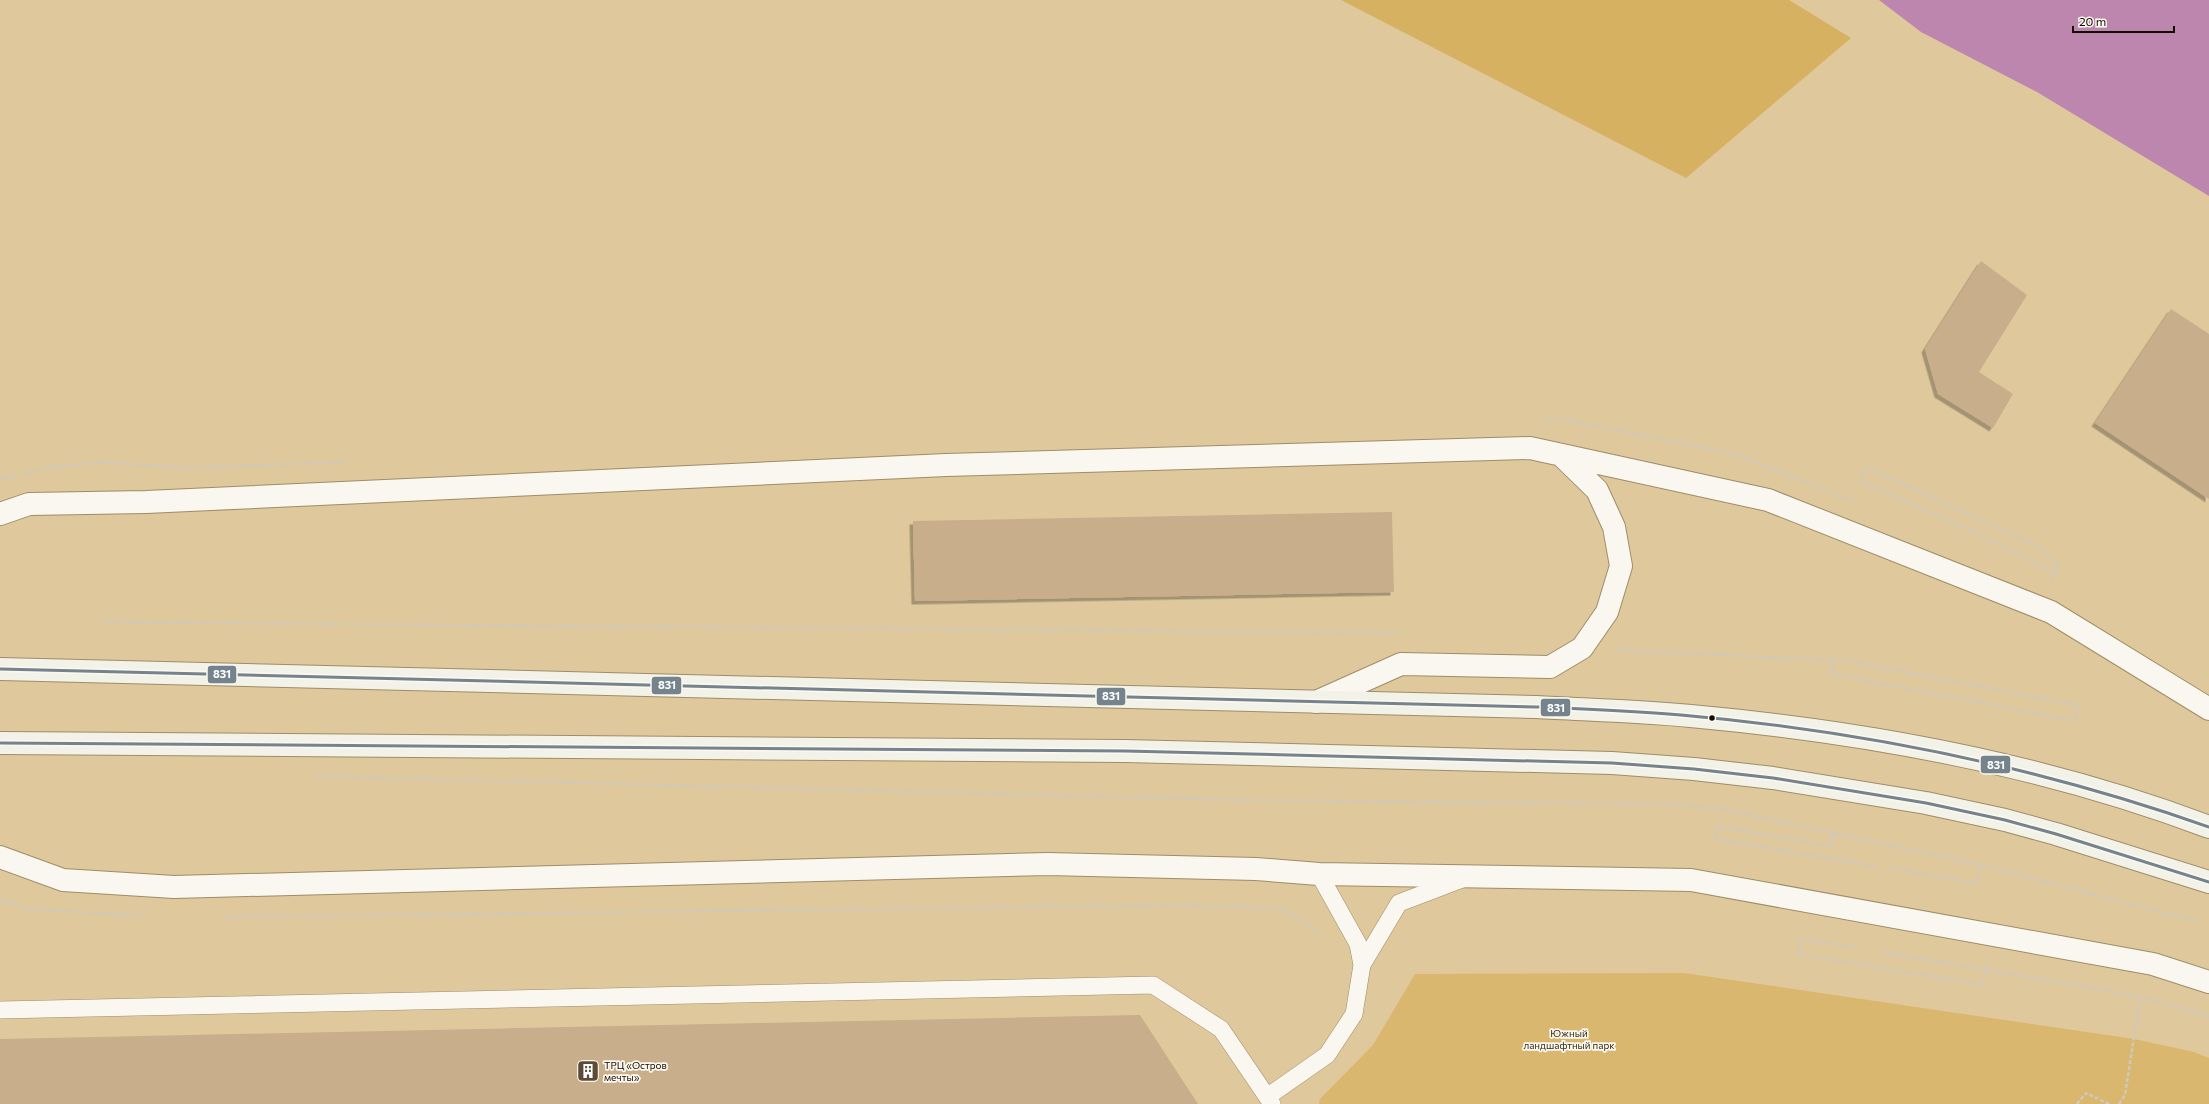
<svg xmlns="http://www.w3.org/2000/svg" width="2209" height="1104" viewBox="0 0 2209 1104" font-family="Commissioner,sans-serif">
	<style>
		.green { fill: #dab76e }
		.forest { fill: #d6b162 }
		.water { fill: #bd86ae }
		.building { fill: #c8ae8b; filter: url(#shadow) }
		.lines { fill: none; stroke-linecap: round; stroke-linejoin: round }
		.service-casing { stroke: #9e8d68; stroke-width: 18 }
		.minor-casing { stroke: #9e8d68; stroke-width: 24 }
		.secondary-casing { stroke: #9e8d68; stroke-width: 24 }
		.path { stroke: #cfc8bb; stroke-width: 2.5; stroke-dasharray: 4 2; stroke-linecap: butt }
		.service { stroke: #faf7f0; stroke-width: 17 }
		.minor { stroke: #faf7f0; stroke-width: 22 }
		.secondary { stroke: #f3f2e9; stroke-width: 22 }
		.bus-1-casing { stroke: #fcf8f0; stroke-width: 6 }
		.bus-1 { stroke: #74838c; stroke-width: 3 }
		.bus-dot { fill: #150a00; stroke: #fcf8f0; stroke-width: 1.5 }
		.labels { text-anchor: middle; stroke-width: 3.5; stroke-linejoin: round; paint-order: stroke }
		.park-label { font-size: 10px; fill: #342b19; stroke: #fcf8f0 }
		.poi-label { font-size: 10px; fill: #150a00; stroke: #fcf8f0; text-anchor: start }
		.line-badge { stroke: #fcf8f0; stroke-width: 1.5 }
		.badge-label { font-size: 11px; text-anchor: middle; font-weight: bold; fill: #fff }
	</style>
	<defs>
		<filter id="shadow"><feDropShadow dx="-3.5" dy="3.5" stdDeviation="0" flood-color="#0004"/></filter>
	</defs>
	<rect width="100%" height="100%" fill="#dfc89c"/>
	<path class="green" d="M1684 973 2134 1039 2194 1052 2209 1058V1104H1319L1320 1099 1373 1045 1415 974Z"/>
	<path class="forest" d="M1341 0H1789L1851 38 1686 178Z"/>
	<path class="water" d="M1879 0H2209V196L2037 92 1921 32Z"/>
	<path class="building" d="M1981 261 2027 295 1979 372 2013 394 1993 428 1938 394 1925 349Z
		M2171 309 2209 334V499L2095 423Z
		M1392 512 1394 592 915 601 913 521Z
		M1140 1015 1198 1104H0V1039Z"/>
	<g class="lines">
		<g class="service-casing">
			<path id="service" d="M1362 965 1399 903 1462 879
				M0 1010 1153 985 1221 1029 1272 1104
				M1267 1097 1327 1055 1354 1014 1362 965 1358 944 1319 874"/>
		</g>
		<g class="minor-casing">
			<path id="minor" d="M0 514 29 504 146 502 946 465 1530 448 1768 500 2051 612 2209 709
				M1316 702 1401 664 1550 667 1582 648 1607 612 1621 566 1614 527 1597 490 1561 455
				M0 857 63 880 174 887 1048 864 1256 869 1319 874 1691 880 2153 964 2209 982"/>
		</g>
		<g class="secondary-casing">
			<path id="secondary" d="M0 669 1536 707C1591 710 1646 711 1701 717 1873 733 2048 766 2209 827
				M0 743 1125 751 1612 763 1694 769 1773 778 1926 803 2005 820 2056 834 2209 882"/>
		</g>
		<path class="path" d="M1544 420 1561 419 1735 454 1856 502
			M24 474 51 467 104 462 181 468 346 462
			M0 479 19 475
			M2051 581 2055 573 1970 530 1861 481 1866 467 2038 546 2059 564 2055 573
			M104 622 1402 633
			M1616 650 1849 661 2078 705 2075 721 1832 674 1833 660
			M314 776 1241 800 1668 804 1722 809 1981 865 2199 922
			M1833 833 1831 846 1717 826 1715 839 1875 866
			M1892 868 1975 883 1981 865
			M0 900 29 909 142 916
			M225 917 1181 905 1281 908 1320 933
			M1853 947 1800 938 1799 954 1982 985 1986 970 1881 952
			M1987 963 1986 970C2060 983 2137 992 2209 1017
			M2077 1104 2086 1093 2109 1104
			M2119 1104 2125 1095 2140 998"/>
		<use href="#service" class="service"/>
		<use href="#minor" class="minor"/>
		<use href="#secondary" class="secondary"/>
		<g class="bus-1-casing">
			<path id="bus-1" d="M0 669 1536 707C1584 709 1633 711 1681 715 1864 731 2036 766 2209 827
				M0 743 1125 751 1612 763 1694 769 1773 778 1926 803 2005 820 2056 834 2209 882"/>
		</g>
		<use href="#bus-1" class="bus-1"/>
	</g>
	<defs>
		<g id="building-square" transform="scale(1.15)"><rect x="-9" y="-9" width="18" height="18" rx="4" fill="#5c4c37" stroke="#fcf8f0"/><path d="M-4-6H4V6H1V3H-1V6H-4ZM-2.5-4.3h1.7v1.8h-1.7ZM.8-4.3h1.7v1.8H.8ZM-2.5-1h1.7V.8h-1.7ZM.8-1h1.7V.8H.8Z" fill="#fff"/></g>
	</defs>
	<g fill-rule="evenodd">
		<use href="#building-square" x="588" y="1071"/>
	</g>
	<circle class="bus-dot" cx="1712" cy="718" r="3.5"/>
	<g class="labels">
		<g class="park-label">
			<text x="1569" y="1037">Южный<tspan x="1569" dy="12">ландшафтный парк</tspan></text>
		</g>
		<g class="poi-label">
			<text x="604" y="1069">ТРЦ «Остров<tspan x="604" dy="12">мечты»</tspan></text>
		</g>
	</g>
	<g class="line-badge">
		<rect x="207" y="665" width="30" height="19" rx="4" fill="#74838c"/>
		<rect x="651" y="676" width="31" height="19" rx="4" fill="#74838c"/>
		<rect x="1096" y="687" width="30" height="19" rx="4" fill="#74838c"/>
		<rect x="1540" y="698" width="31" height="19" rx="4" fill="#74838c"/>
		<rect x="1980" y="755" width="31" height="19" rx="4" fill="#74838c"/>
	</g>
	<g class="badge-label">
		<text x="222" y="678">831</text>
		<text x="667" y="689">831</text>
		<text x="1111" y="700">831</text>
		<text x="1556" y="712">831</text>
		<text x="1996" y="769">831</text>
	</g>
	<path d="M2073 26v6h101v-6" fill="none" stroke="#150a00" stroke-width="2"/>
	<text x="2079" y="26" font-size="12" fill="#150a00" stroke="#fcf8f0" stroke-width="3" paint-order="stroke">20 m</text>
</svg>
